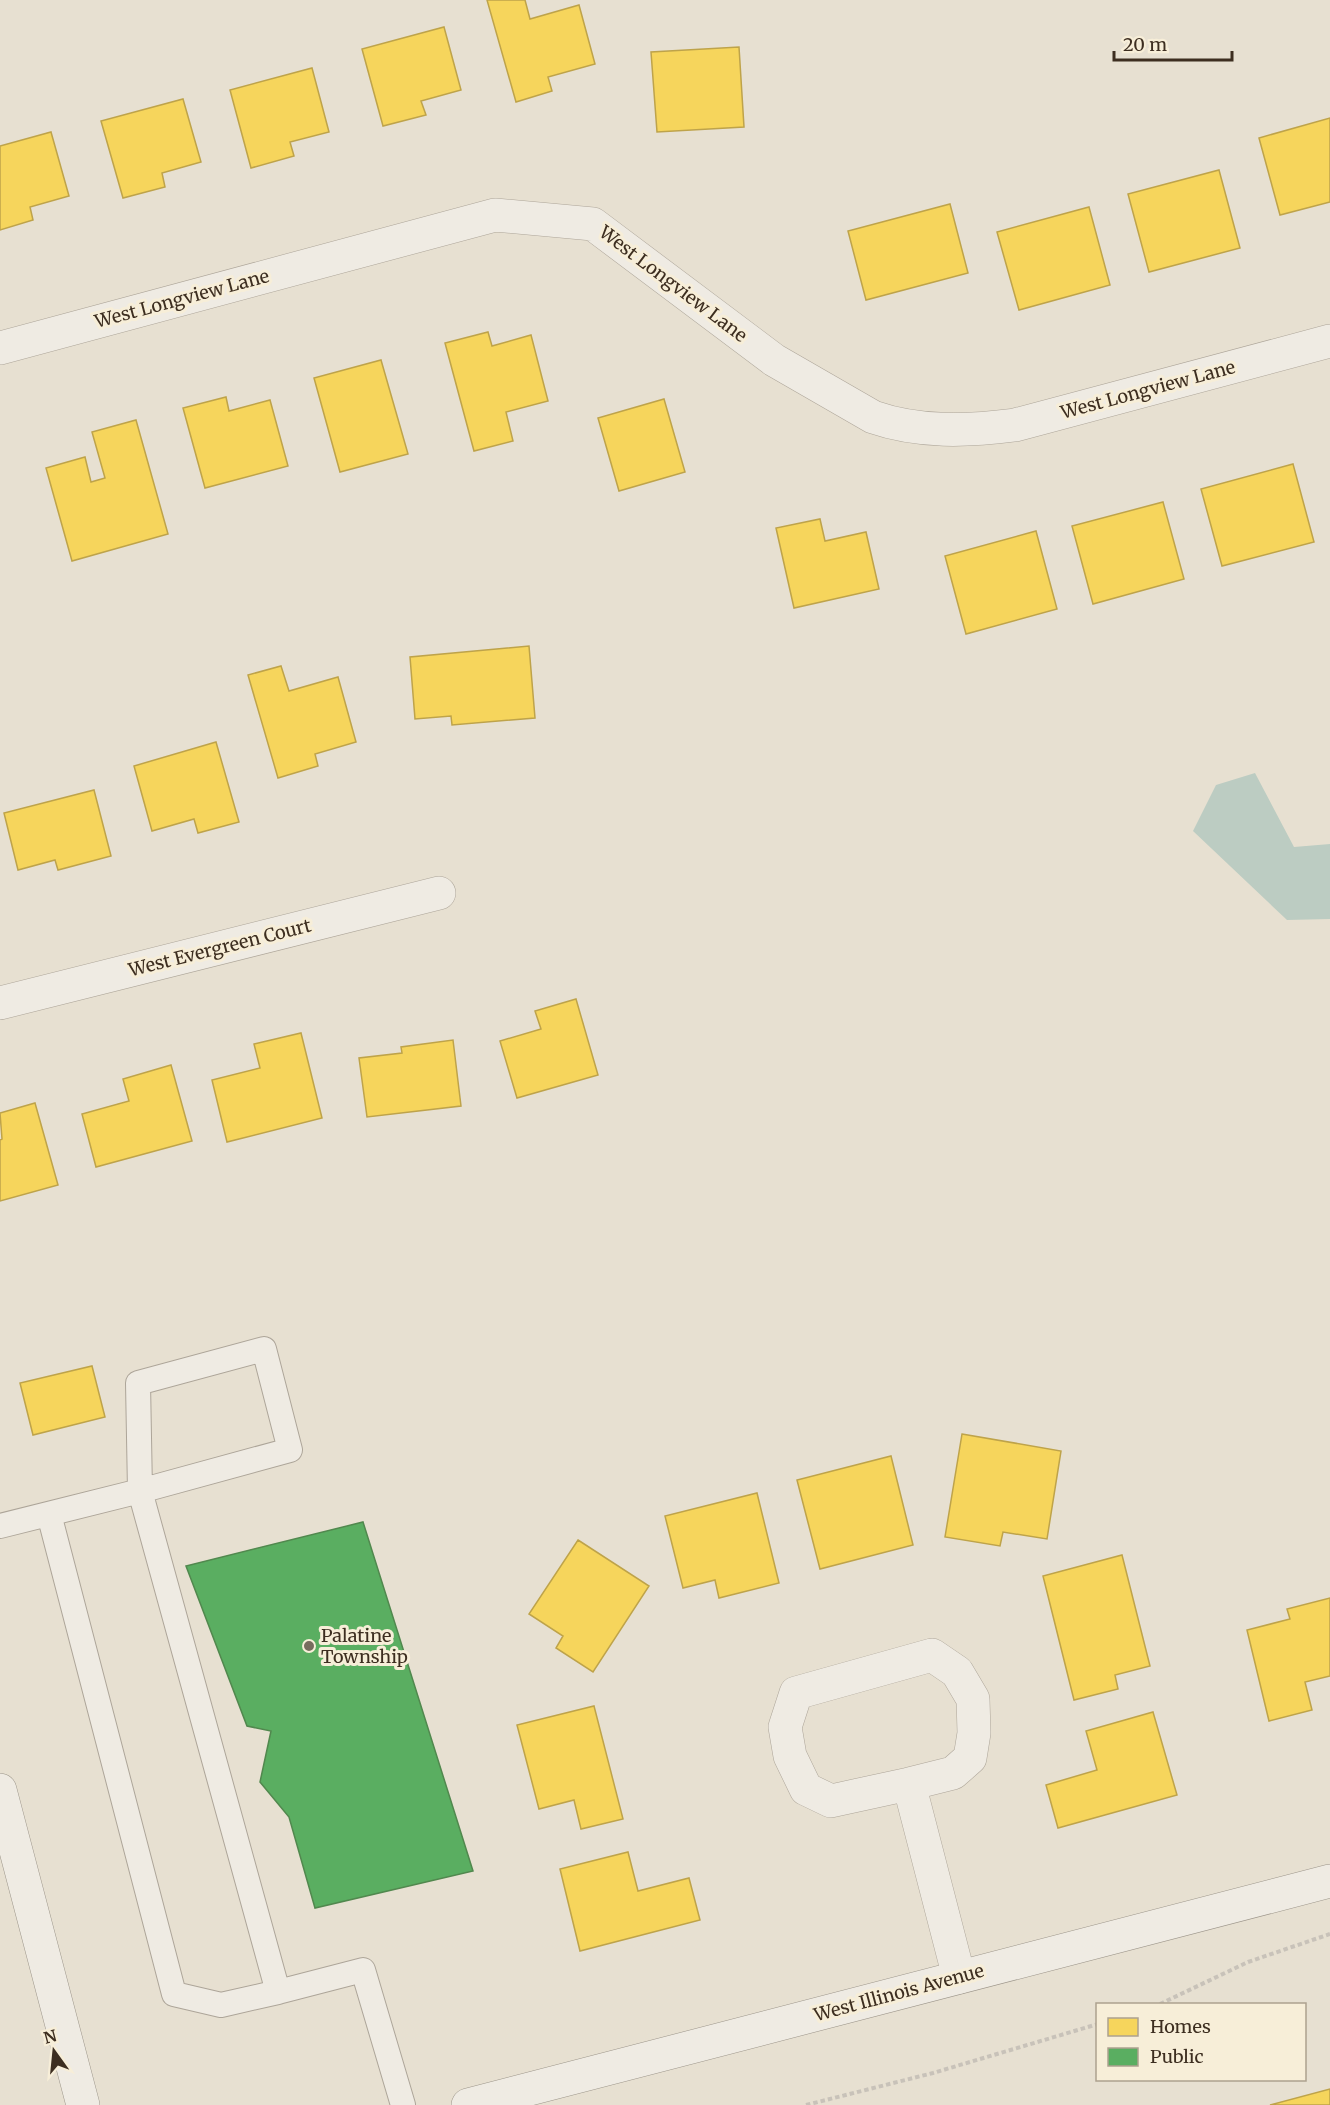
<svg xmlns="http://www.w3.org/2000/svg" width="1330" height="2105" viewBox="0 0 1330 2105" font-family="Merriweather,serif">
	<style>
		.water { fill: #bcccc2 }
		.homes { fill: #f6d55c; stroke: #bea34a; stroke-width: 1.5 }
		.public { fill: #5aae61; stroke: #51884e; stroke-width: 1.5 }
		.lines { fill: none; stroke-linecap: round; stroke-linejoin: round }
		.service-casing { stroke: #ada599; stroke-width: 26 }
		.minor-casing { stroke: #ada599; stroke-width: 34 }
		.secondary-casing { stroke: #9c958a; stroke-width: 34 }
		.path { stroke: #c8c2b9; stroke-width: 4; stroke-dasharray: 4.5 3; stroke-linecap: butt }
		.service { stroke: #efebe3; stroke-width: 24 }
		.minor { stroke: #efebe3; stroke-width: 33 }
		.secondary { stroke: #efebe3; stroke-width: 33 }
		.poi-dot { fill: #786c5e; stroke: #f7eed8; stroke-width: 2 }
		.labels { text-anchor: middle; stroke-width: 6; stroke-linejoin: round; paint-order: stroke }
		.street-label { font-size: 18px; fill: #3d2e20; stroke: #f7eed8 }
		.poi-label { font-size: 18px; fill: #3d2e20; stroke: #f7eed8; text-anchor: start }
	</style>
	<rect width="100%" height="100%" fill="#e7e0d1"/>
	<path class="water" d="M1255 773 1294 847 1330 844V919L1287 920 1193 831 1216 785Z"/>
	<path class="homes" d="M487 0H525L530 19 579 5 595 64 548 77 552 91 516 102Z
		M444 27 461 90 421 101 426 115 383 126 362 49Z
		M739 47 744 127 657 132 651 52Z
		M312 68 329 132 290 142 294 156 251 168 230 90Z
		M183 99 201 162 162 173 165 187 123 198 101 121Z
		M1330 118V202L1280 215 1259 138Z
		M51 132 69 196 30 207 33 220 0 230V146Z
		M1219 170 1240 248 1149 272 1128 194Z
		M950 204 968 273 866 300 848 231Z
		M1089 207 1110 285 1019 310 997 232Z
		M488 332 492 346 531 335 548 401 506 412 513 441 474 451 445 343Z
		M381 360 408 454 340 472 314 378Z
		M226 397 229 411 270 400 288 466 205 488 183 408Z
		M664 399 685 472 619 491 598 418Z
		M136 420 168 534 72 561 46 468 85 457 91 482 105 478 92 432Z
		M1293 464 1314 542 1222 566 1201 489Z
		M1163 502 1184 579 1093 604 1072 526Z
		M820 519 825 541 866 532 879 589 794 608 776 528Z
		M1036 531 1057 609 966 634 945 556Z
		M529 646 535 718 452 725 451 716 415 719 410 657Z
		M281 666 289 691 338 677 356 742 315 754 318 766 278 778 248 675Z
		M216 742 239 822 198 833 194 819 152 831 134 766Z
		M94 790 111 856 58 870 55 860 18 870 4 813Z
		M576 999 598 1075 517 1098 500 1041 541 1029 535 1011Z
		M301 1033 322 1118 227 1142 212 1080 260 1068 254 1044Z
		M453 1040 461 1106 367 1117 359 1058 402 1053 401 1047Z
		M171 1065 192 1141 96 1167 82 1114 129 1101 123 1079Z
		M35 1103 58 1185 0 1201V1140L2 1139 0 1113Z
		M92 1366 105 1417 33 1435 20 1383Z
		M962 1434 1061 1451 1047 1539 1003 1532 1000 1546 945 1537Z
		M891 1456 913 1545 820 1569 797 1480Z
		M757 1493 779 1583 719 1598 715 1580 683 1588 665 1516Z
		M578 1540 649 1586 593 1672 556 1648 563 1636 529 1614Z
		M1122 1555 1150 1666 1115 1675 1118 1689 1074 1700 1043 1576Z
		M1330 1598V1676L1305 1682 1312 1710 1269 1721 1247 1630 1290 1619 1287 1609Z
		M594 1706 623 1819 581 1829 574 1800 539 1809 517 1725Z
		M1153 1712 1177 1795 1058 1828 1046 1785 1097 1770 1086 1731Z
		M628 1852 638 1891 689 1878 700 1920 580 1951 560 1869Z
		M1330 2089V2105H1270Z"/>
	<path class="public" d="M363 1522 473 1871 315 1908 289 1817 260 1782 271 1731 247 1726 186 1566Z"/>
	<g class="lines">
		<g class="service-casing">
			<path id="service" d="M49 1514 174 1994 221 2005 278 1992
				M0 1526 140 1491 290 1450 264 1349 138 1383 140 1491 278 1992 363 1970 403 2105"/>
		</g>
		<g class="minor-casing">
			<path id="minor" d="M0 348 495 215 593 224 774 360 873 417C919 433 968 431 1015 425L1330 341
				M0 1003 439 893
				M909 1784 953 1773 970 1758 974 1733 973 1699 957 1672 932 1655 796 1693 785 1727 790 1756 806 1789 831 1801 909 1784 959 1977"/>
		</g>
		<g class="secondary-casing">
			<path id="secondary" d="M0 1790 83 2105
				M468 2105 1330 1881"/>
		</g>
		<path class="path" d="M1160 2004 1248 1962 1330 1934
			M806 2105 933 2073 1098 2024"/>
		<use href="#service" class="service"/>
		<use href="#minor" class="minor"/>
		<use href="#secondary" class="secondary"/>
	</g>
	<circle class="poi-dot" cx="309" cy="1646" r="6"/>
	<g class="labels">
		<g class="street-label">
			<text transform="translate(673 284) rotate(37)" y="6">West Longview Lane</text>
			<text transform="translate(182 299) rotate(-15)" y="6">West Longview Lane</text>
			<text transform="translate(1148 390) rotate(-15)" y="6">West Longview Lane</text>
			<text transform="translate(220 948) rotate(-14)" y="6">West Evergreen Court</text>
			<text transform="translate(899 1993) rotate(-15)" y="6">West Illinois Avenue</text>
		</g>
		<g class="poi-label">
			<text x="321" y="1642">Palatine<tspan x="321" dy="21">Township</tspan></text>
		</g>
	</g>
	<rect x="1096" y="2003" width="210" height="78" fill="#f7eed8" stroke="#ada18e" stroke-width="1.5"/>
	<rect x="1108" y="2018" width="30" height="18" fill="#f6d55c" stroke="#ada18e" stroke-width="1.5"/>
	<text x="1150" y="2033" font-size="18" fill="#3d2e20">Homes</text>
	<rect x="1108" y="2048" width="30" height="18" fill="#5aae61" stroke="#ada18e" stroke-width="1.5"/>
	<text x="1150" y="2063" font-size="18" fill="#3d2e20">Public</text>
	<g transform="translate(54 2051) rotate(345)" stroke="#f7eed8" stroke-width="4.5" paint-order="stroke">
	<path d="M0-4.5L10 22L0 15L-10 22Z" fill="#3d2e20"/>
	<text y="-9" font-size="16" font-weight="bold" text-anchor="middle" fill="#3d2e20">N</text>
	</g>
	<path d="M1114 51v9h118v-9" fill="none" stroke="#3d2e20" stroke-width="3"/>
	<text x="1123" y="51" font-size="18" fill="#3d2e20" stroke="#f7eed8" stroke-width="4.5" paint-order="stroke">20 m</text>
</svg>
